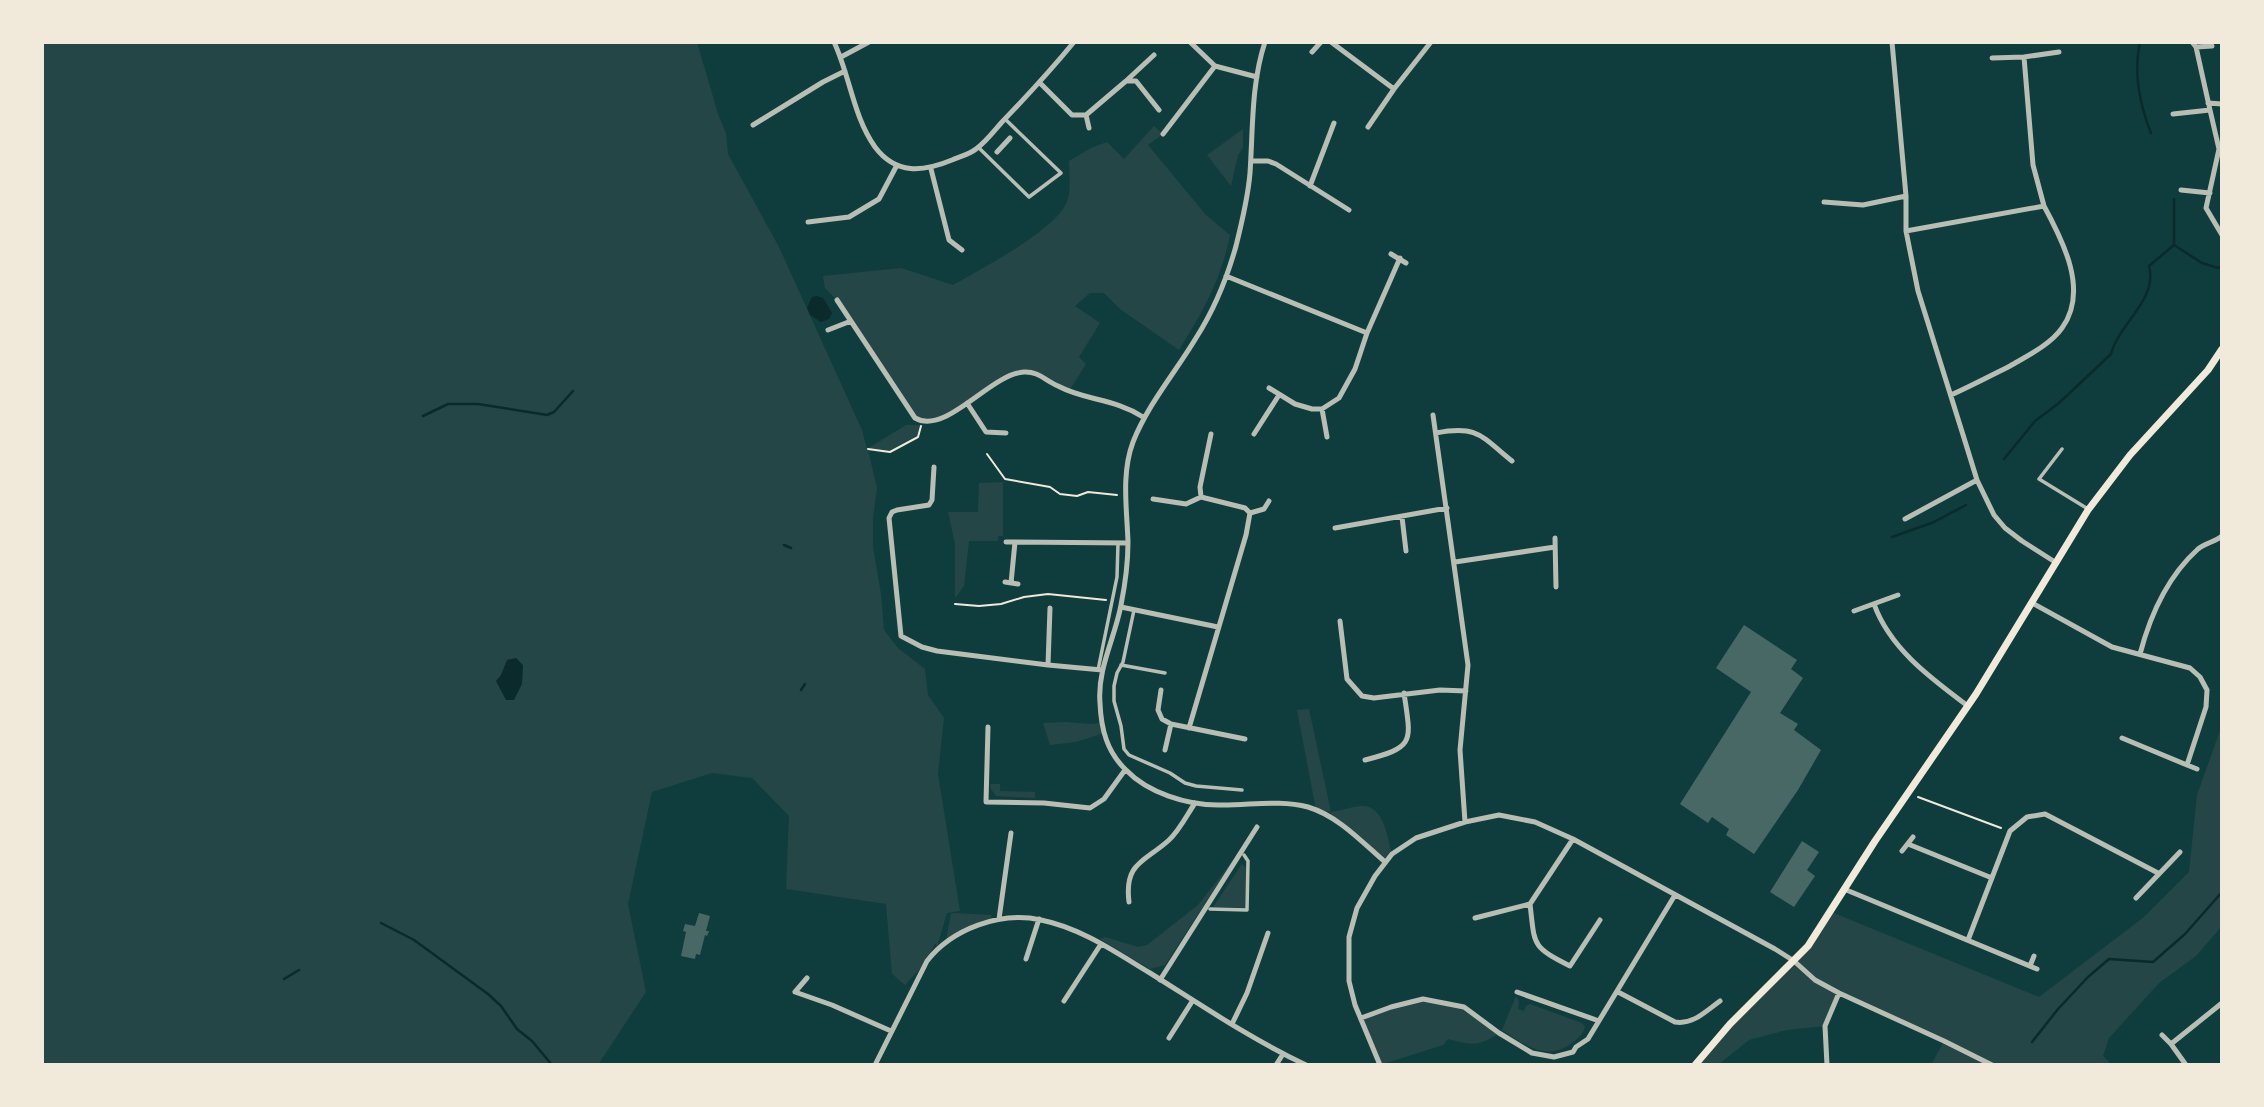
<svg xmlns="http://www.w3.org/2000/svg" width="2264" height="1107" viewBox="0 0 2264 1107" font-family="Overpass,sans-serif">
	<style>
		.green { fill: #244646 }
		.water { fill: #0a2a2b }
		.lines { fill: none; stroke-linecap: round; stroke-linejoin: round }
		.stream { stroke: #0a2a2b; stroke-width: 2.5 }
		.building { fill: #486865 }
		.path { stroke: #f1e9da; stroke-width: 2 }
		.pedestrian { stroke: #b8beb3; stroke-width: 3.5 }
		.minor { stroke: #b8beb3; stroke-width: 5 }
		.secondary { stroke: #f1e9da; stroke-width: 7 }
	</style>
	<rect width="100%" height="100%" fill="#0f3d3e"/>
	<path class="green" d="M42 42H697L718 114 726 133 728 154 779 247 862 430 867 449 906 425H920L918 435 885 453 868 450 877 488 873 518V547L881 594 884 630 898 648 925 669 928 695 944 718 938 774 960 911 947 913 937 947 935 943 927 961 905 985 892 974 886 904 786 889 789 816 752 778 712 773 652 792 628 904 646 992 598 1065H42Z
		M1154 126 1163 134 1148 145 1206 215 1230 235C1222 278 1202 313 1179 350L1120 309 1104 293H1090L1075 306 1100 323 1079 357 1086 364 1069 391 1031 372 1011 375 936 421 915 418 837 300 825 288 823 276 901 268 953 285C981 269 1052 232 1066 204 1072 192 1069 173 1069 161L1091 148 1107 142 1124 159Z
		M1243 129V148L1238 155 1231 186 1207 155Z
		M1003 482V536H998V541H969L964 586 955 598V544L948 512H978L979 483Z
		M1309 709 1331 812C1340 811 1350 807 1360 806 1384 804 1387 836 1392 854L1385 862 1329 817 1331 812 1316 810 1297 710Z
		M1066 722 1090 724 1102 723 1104 733 1076 742 1050 745 1043 723Z
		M2222 725V926L2196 956 2159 983 2109 1038 2103 1056 2112 1065H1931L1943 1043 1839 994 1825 1026 1787 1030 1749 1040 1718 1065H1695L1794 961 1829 911 2039 997 2144 917 2189 872 2197 795Z
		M990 784H1000V791L1035 792V798L996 796 991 789Z
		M1234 859 1165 965 1150 969 1100 939 1105 937 1138 947 1147 945 1198 905Z
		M1242 864 1247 869 1245 908 1213 907Z
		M954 913 992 915 990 920 946 940 951 914Z
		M1516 996 1519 1001 1518 1009 1524 1011 1526 1006 1530 1004 1582 1023 1585 1027C1583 1035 1578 1038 1572 1043 1547 1062 1524 1045 1502 1030Z
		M1423 999 1464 1007 1499 1033C1478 1047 1472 1045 1448 1039L1443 1045 1380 1065 1361 1018Z"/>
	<path class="water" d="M817 296 823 298 832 313 829 319 821 322 810 315 807 308 812 297Z
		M516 658 523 665 522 684 514 700H506L496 681 501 675 507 660Z"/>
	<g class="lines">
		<path class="stream" d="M2140 42C2133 73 2140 105 2151 133
			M2174 245 2202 263 2218 268 2222 266
			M2174 245V199
			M423 416 448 404H478L547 415 554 412 573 391
			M2004 459 2035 421 2059 403 2111 354C2119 323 2158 300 2149 266L2174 245
			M1892 537 1934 522 1966 505
			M784 545 791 548
			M801 690 805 684
			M381 923 414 940 488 994 501 1006 517 1029 532 1041 552 1065
			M284 979 299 970
			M2032 1042 2058 1009 2088 977 2109 959 2153 962 2185 934 2222 892"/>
	</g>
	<path class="building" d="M1744 625 1797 660 1791 669 1803 678 1780 713 1798 724 1794 730 1821 750 1798 790 1754 854 1726 835 1729 829 1712 817 1708 823 1680 804 1751 692 1716 668Z
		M1802 841 1819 852 1807 870 1815 876 1794 907 1770 892Z
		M699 913 710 916 706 931H709L707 936 705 935 700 955 696 954 695 959 681 956 686 932 683 931 685 924 695 926Z"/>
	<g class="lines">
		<path class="path" d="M868 449 890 452 918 437 921 426
			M987 454 1005 479 1050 487 1060 494 1077 496 1088 492 1117 495
			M955 604 979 606 1001 604 1024 597 1048 594 1106 600
			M1918 797 2001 828"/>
		<path class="pedestrian" d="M978 147 1029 197 1061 173 1005 119
			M2062 449 2039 479 2088 509
			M1134 610 1123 662 1117 673 1114 686V701L1121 726 1124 749 1129 755 1170 773 1185 783 1196 786 1242 790
			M1121 665 1165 673
			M1098 670 1117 577 1118 543
			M1210 909 1247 910 1248 861 1244 855"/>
		<path class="minor" d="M834 42C850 76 853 116 875 147 896 175 923 172 952 160 959 157 970 154 976 149 986 142 994 131 1002 122 1027 96 1051 70 1074 42
			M1190 42 1215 66 1257 77
			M1265 42C1251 84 1253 130 1250 173 1248 198 1242 222 1236 246 1227 278 1214 310 1196 338 1175 373 1148 404 1133 442 1121 474 1127 510 1128 542 1128 563 1125 585 1121 605 1115 638 1097 669 1100 703 1101 729 1107 752 1126 770 1148 793 1187 805 1218 805 1247 806 1279 799 1308 807 1338 816 1362 842 1385 862
			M1331 42 1394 89
			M1892 42 1906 196V231L1918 291 1964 438 1977 480 1994 515 2005 528 2022 541 2055 562
			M2192 42 2196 47 2210 110
			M2196 47 2212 46
			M1312 52 1321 42
			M841 57 869 42
			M1992 58 2024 57
			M1126 81 1154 55
			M1040 83 1072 115H1086L1126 81H1136L1159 110
			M2208 103 2222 104
			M2173 114 2210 110 2219 149 2206 208 2222 235
			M1086 115 1089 128
			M753 125 823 82 845 71
			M1368 127 1394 89 1431 42
			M1163 134 1215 66
			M997 152 1010 138
			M1251 161H1268L1276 164 1349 210
			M931 169 949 240 962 250
			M1310 186 1334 123
			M2181 190 2210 193
			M1824 202 1863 205 1906 196
			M2044 206 2033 165 2024 57 2059 52
			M808 222 849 217 879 199 897 165
			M1906 231 2044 206C2063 241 2089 291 2062 328 2050 345 2027 356 2010 366 1990 376 1971 386 1951 395
			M1391 254 1406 263
			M1226 276 1367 333
			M837 300 915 418C946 436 990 374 1024 372 1038 371 1046 381 1058 386 1086 401 1114 398 1143 417
			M828 330 851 321
			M1269 388 1295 404 1312 409H1322L1339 398 1355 369 1367 333 1400 258
			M967 403 986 432 1006 433
			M1322 409 1327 437
			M1433 415 1468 665 1460 750 1465 822
			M1436 433C1478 425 1481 436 1512 461
			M1254 434 1279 395
			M934 467 932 500 929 505 897 510 892 512 889 518 901 636 922 647 937 651 1048 665 1102 670
			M1153 499 1186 504 1201 497
			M1250 513 1264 509 1269 501
			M1402 517 1406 551
			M1905 519 1977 480
			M1335 528 1447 508
			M1555 538 1556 587
			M1006 542 1128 543
			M1455 562 1555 547
			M1005 582 1018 584
			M1011 583 1015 542
			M2032 603 2112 647 2190 668 2200 677 2207 690 2206 707 2187 765 2122 738
			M1874 604C1890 649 1932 679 1968 706
			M1121 607 1218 627
			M1854 611 1898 595
			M1340 621 1347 679 1362 696 1374 698 1440 690 1466 691
			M2140 654C2150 616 2168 576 2198 549 2205 543 2215 542 2222 536
			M1048 665 1050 608
			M1161 690 1158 710 1162 719 1171 724 1245 739
			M988 727 986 802 1044 803 1090 808 1104 799 1125 770
			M1189 728 1246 535 1250 513 1245 508 1201 497 1200 487 1211 434
			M1165 750 1171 724
			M1365 760C1416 747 1411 742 1404 693
			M2187 765 2197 769
			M1908 844 1992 878
			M1902 851 1913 837
			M1844 889 2037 969
			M2136 898 2180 852
			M1129 902C1124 862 1145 862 1169 840 1179 831 1187 815 1195 803
			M1530 904C1535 946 1531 946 1570 966L1600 920
			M1475 918 1530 904 1573 839
			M999 919 1011 833
			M1968 940 2010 831 2027 817 2045 814 2158 873
			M1026 959 1039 919
			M2030 966 2034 956
			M807 978 795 992 832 1005 891 1031
			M1160 980 1257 827
			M1517 992 1599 1021
			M1618 992 1675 1022C1693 1025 1706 1011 1720 1001
			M1064 1001 1101 944
			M1361 1018 1391 1007 1423 999 1464 1007 1499 1033 1532 1053 1554 1057 1573 1052 1576 1047 1588 1039 1675 895
			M1232 1024 1247 993 1268 933
			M2162 1035 2171 1044
			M1169 1038 1193 1000
			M875 1065 927 961C952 929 1000 911 1041 920 1081 928 1115 952 1150 973 1201 1005 1251 1039 1306 1065
			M1276 1065 1283 1054
			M1380 1065 1355 1005 1349 981V937L1357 908 1375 876 1392 854 1416 838 1465 822 1499 815 1535 822 1573 839 1775 949 1794 961 1815 980 1839 993 1944 1041 1992 1065
			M1827 1065 1825 1026 1839 993
			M2186 1065 2171 1044 2222 1003"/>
		<path class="secondary" d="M1695 1065 1730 1024 1808 946 1875 841 1976 694 2088 510 2130 455 2208 370 2222 349"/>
	</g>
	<rect width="2264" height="1107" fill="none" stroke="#f1e9da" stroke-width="88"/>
</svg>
